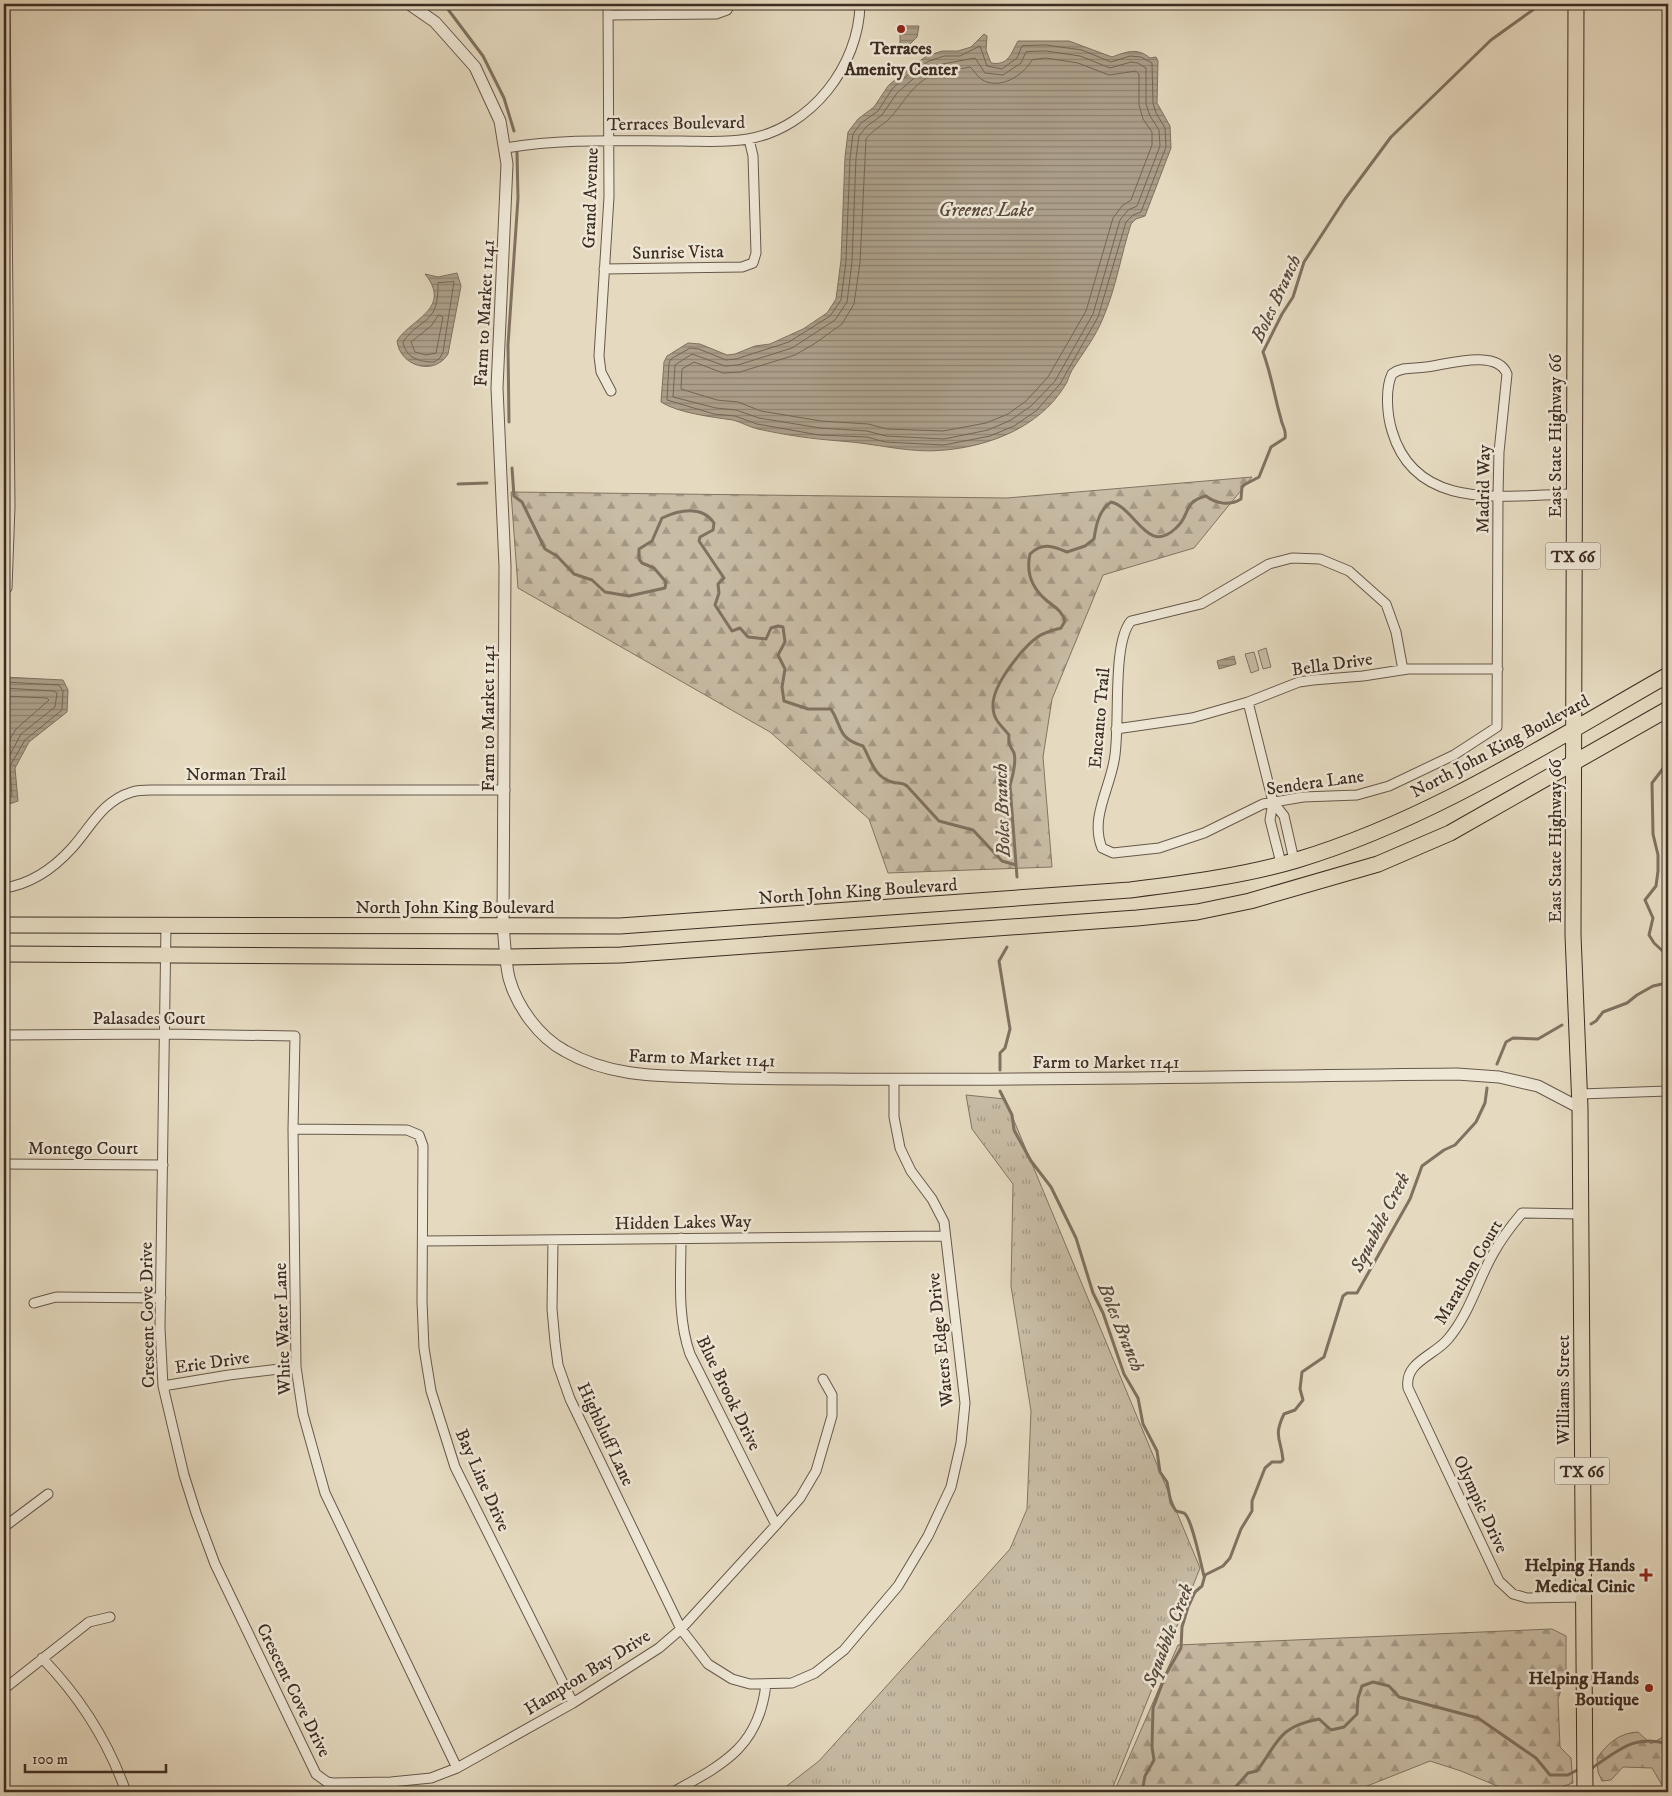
<svg xmlns="http://www.w3.org/2000/svg" width="1672" height="1796" viewBox="0 0 1672 1796" font-family="'IM FELL DW Pica',serif">
	<style>
		.grass { fill: url(#grass-tufts); stroke: #827464 }
		.forest { fill: url(#forest-firs); stroke: #827464 }
		.garden { fill: #c8bca5; stroke: #827464 }
		.water { fill: url(#water-rules); stroke: #807160 }
		.lines { fill: none; stroke-linecap: round; stroke-linejoin: round }
		.shore { stroke: #746656; stroke-width: 1 }
		.stream { stroke: #807160; stroke-width: 3 }
		.minor-casing { stroke: #67584a; stroke-width: 11 }
		.tertiary-casing { stroke: #67584a; stroke-width: 13 }
		.primary-casing { stroke: #3d2c22; stroke-width: 17 }
		.minor { stroke: #eee7d6; stroke-width: 9 }
		.tertiary { stroke: #eee7d6; stroke-width: 11 }
		.primary { stroke: #e5dac0; stroke-width: 15 }
		.poi-dot { fill: #8f2418; stroke: #eee7d6; stroke-width: 2 }
		.labels { text-anchor: middle; stroke-width: 5; stroke-linejoin: round; paint-order: stroke }
		.shield { fill: #eee7d6; stroke: #726458; stroke-width: 1 }
		.shield-label { font-size: 16px; font-weight: bold; fill: #3d2c22 }
		.poi-label { font-size: 18px; font-weight: bold; fill: #3d2c22; stroke: #eee7d6; text-anchor: end }
		.street-label { font-size: 18px; fill: #3d2c22; stroke: #eee7d6 }
		.water-label { font-size: 19px; font-style: italic; fill: #59493c; stroke: #eee7d6 }
	</style>
	<defs>
		<pattern id="grass-tufts" width="24" height="20" patternUnits="userSpaceOnUse" patternTransform="scale(1.25)"><rect width="24" height="20" fill="#c8bca5"/><path d="M3 7l-1-3M5 7V3M7 7l1-3M15 17l-1-3M17 17v-4M19 17l1-3" fill="none" stroke="#a49986"/></pattern>
		<pattern id="forest-firs" width="22" height="20" patternUnits="userSpaceOnUse" patternTransform="scale(1.25)"><rect width="22" height="20" fill="#c8bca5"/><path d="M5 1l3.5 6h-7zM16 11l3.5 6h-7z" fill="#a49986"/></pattern>
		<pattern id="water-rules" width="6" height="5" patternUnits="userSpaceOnUse" patternTransform="scale(1.25)"><rect width="6" height="5" fill="#ac9f8a"/><path d="M0 2.5h6" fill="none" stroke="#8d8270"/></pattern>
	</defs>
	<rect width="100%" height="100%" fill="#e5dac0"/>
	<filter id="stains"><feTurbulence type="fractalNoise" baseFrequency=".004" numOctaves="4"/><feColorMatrix values="0 0 0 0 .2 0 0 0 0 .09 0 0 0 0 .02 0 0 0 .5 -.17"/></filter>
	<radialGradient id="worn" r=".72"><stop offset=".6" stop-color="#630" stop-opacity="0"/><stop offset="1" stop-color="#630" stop-opacity=".3"/></radialGradient>
	<path class="grass" d="M966 1095 1005 1099 1200 1568 1111 1792H779L819 1761 1010 1549 1027 1509 1031 1411 1011 1286 1013 1184 972 1129Z"/>
	<path class="forest" d="M1252 477 1194 548 1103 575 1052 699 1043 757 1052 867 888 873 869 819 770 732 518 588 511 492 1007 498Z
		M1552 1629 1566 1636V1675L1558 1699 1560 1747 1571 1758 1573 1783 1558 1788H1502L1461 1771 1430 1761 1352 1792H1114L1178 1645Z
		M1638 1732 1651 1744 1668 1734V1792H1666L1652 1768 1623 1767 1611 1780 1602 1781 1598 1772 1597 1758C1608 1743 1619 1733 1638 1732Z"/>
	<path class="garden" d="M1266 648 1271 667 1263 669 1258 651Z
		M1254 652 1259 670 1251 673 1245 654Z"/>
	<path class="water" d="M904 26H919L917 37 909 45 900 46V32Z
		M984 34 987 36 986 50 991 63C1009 66 1011 53 1018 41H1069L1112 57C1126 52 1137 47 1150 58L1156 57 1158 61 1157 103 1170 126 1171 148 1145 216 1136 219 1131 224C1121 255 1116 288 1103 318 1096 336 1083 353 1072 370 1069 375 1068 382 1064 387 1039 427 990 446 945 450 910 454 875 443 840 441 813 439 785 435 758 429 749 427 741 422 733 420 712 417 678 413 661 402L664 362 667 356 688 343 700 344 727 355 735 354 755 346 770 344 803 329 827 313 836 299 841 260 845 157 848 132 858 119 874 107 888 86 906 70 927 56 942 51H958L971 47Z
		M457 273 461 286 448 354C435 376 400 367 397 341 410 319 453 309 425 274L438 277Z
		M1234 656 1236 664 1219 669 1217 661Z
		M4 677 63 680 68 690 67 712 29 742 15 768 18 801 4 806Z"/>
	<g class="lines">
		<path class="shore" d="M1046 45 1082 50 1111 62 1130 56 1141 57 1152 63 1153 103 1156 113 1165 128 1166 147 1141 212 1133 215 1126 222 1098 317 1060 384 1036 411 1014 426 990 436 944 445 885 442 867 437 819 435 757 424 735 416 714 414 667 400 669 363 671 359 690 348 699 349 726 360 736 359 789 342 830 316 841 300 846 261 850 158 853 134 861 123 878 111 892 89 909 74 929 61 944 56H960L980 46 987 66 1002 69 1017 58 1022 46Z
			M1046 51 1080 56 1110 68 1131 62 1138 63 1146 68V104L1150 116 1159 130 1160 146 1137 206 1128 210 1120 220 1093 314 1055 381 1031 406 1011 420 988 430 944 439 886 436 867 431 820 428 759 418 736 410 716 408 673 397 675 365 692 354 725 366 738 365 792 348 835 320 847 302 852 262 856 158 859 136 866 127 882 115 897 93 913 79 932 66 975 58 985 73 1003 75 1021 63 1026 52Z
			M1046 58 1078 63 1109 75 1136 71 1139 74V105L1143 119 1152 132V145L1131 200 1122 206 1113 218 1086 311 1048 377 1026 401 1008 414 986 423 943 431 887 429 868 424 821 421 761 411 738 402 717 400 681 389 682 369 694 362 723 373 740 372 795 355 814 344 842 324 854 304 860 263 866 139C872 130 882 126 889 119 906 101 911 84 936 73 947 68 959 70 970 67 974 70 976 75 981 79 999 91 1023 76 1032 60Z
			M454 282 443 352 440 358 434 362C419 362 406 358 403 342 421 316 439 326 438 283Z
			M439 315 443 317 436 353 426 355 415 352 411 342 431 326Z
			M4 682 59 685 63 691 62 710 25 740 10 766 12 796 4 801
			M4 688 54 691 57 693 55 707 21 734 4 766
			M4 696 47 698 49 700 16 729 4 749"/>
		<path class="stream" d="M444 4 483 56 504 98 514 131
			M509 422 508 345 518 198 517 152
			M512 468 514 496 522 502 545 549 557 556 574 574 592 580 605 592 629 596 665 588 666 582 654 568 642 563 639 559V549L652 541 662 518C679 510 702 505 714 523L713 530 700 537 699 541 724 578 718 584 719 593 715 605 732 631 740 628 748 637 766 639 771 628 778 626 783 627 785 642 778 655 785 669 782 687 784 701 808 709H831C843 728 837 738 863 746 871 760 874 777 892 782 898 784 902 782 907 786L939 821 973 830 1002 861 1016 865
			M458 484 487 483
			M1668 762 1652 783 1653 834 1658 855V871L1656 886 1645 900 1653 918 1649 935 1654 943 1668 956
			M1017 877 1010 786C1012 777 1017 763 1014 753 1010 745 1008 745 1009 735 1001 725 993 720 993 706 992 685 1023 647 1039 636 1045 632 1054 630 1061 628L1065 621C1062 610 1054 607 1046 600 1032 588 1026 572 1030 554 1042 542 1053 546 1067 552L1085 546 1094 539C1096 525 1099 510 1111 502 1136 508 1147 556 1176 528 1191 515 1182 502 1206 496 1216 504 1230 506 1241 499L1242 486 1259 477 1271 447 1285 438C1287 430 1282 426 1281 419 1274 395 1272 377 1263 352L1282 314 1293 297 1304 262 1345 199 1391 137 1491 40 1541 4
			M1591 1024 1596 1021 1603 1012 1627 1003 1637 995 1653 986 1667 983 1668 979
			M1497 1064 1506 1042 1513 1038 1538 1039 1562 1025
			M1000 1070V1053L1005 1048 1010 1029 999 961 1007 947
			M1000 1091 1012 1115 1014 1130 1031 1161 1051 1187 1076 1238 1093 1293 1103 1313 1124 1374 1138 1398 1143 1424 1157 1451 1160 1472 1167 1482 1171 1503 1176 1511C1177 1511 1183 1513 1184 1513 1192 1518 1201 1565 1204 1576
			M1588 1769 1592 1768C1619 1750 1634 1734 1668 1744
			M1142 1792 1145 1776 1154 1760 1152 1747 1153 1708 1165 1676 1181 1648 1182 1627 1188 1607 1195 1592 1202 1586 1205 1575 1223 1566 1230 1558 1241 1529 1252 1511V1501L1265 1468 1272 1462H1281L1283 1460C1281 1438 1273 1437 1284 1414L1295 1410 1303 1400 1300 1389 1302 1372 1324 1357 1343 1296 1347 1293H1357L1410 1199 1422 1166 1444 1150 1455 1145 1476 1122 1485 1103 1487 1088
			M1231 1792 1248 1773 1257 1771C1279 1741 1278 1727 1319 1719L1331 1730 1344 1727 1357 1714 1358 1698 1362 1686 1373 1682 1389 1686 1399 1697 1478 1718 1536 1758 1550 1775H1568L1579 1769"/>
		<g class="minor-casing">
			<path id="minor" d="M5 4 10 506 7 588
				M608 4 609 197 599 356 601 372 611 391
				M608 15 716 14 727 10 730 4
				M506 148C562 138 622 141 680 141 702 141 726 143 748 139 811 128 859 66 860 4
				M604 269 742 267 753 263 756 253 753 156 749 139
				M1403 670 1396 632 1386 604 1349 571 1320 559 1292 558 1269 564 1201 604 1131 621C1111 644 1121 729 1114 761 1109 790 1090 819 1102 848L1113 853 1159 848 1204 833 1263 804 1303 797 1357 795 1389 786 1454 755 1497 727 1498 495 1499 452 1507 374C1497 348 1445 365 1426 367 1414 369 1403 366 1392 374 1385 389 1387 415 1392 431 1416 513 1506 495 1573 494
				M1248 702 1273 802
				M1116 729 1192 718 1248 702 1299 682 1313 680 1363 676 1408 669H1498
				M1281 863 1270 820 1273 802 1284 816 1294 860
				M4 888C31 884 53 869 72 848 91 827 102 801 132 792 138 790 145 790 151 790H505
				M166 925 160 1328 163 1386 184 1475 196 1513 215 1564 316 1774 327 1782 333 1783 391 1782 431 1778 457 1768 573 1703 659 1648 681 1629 776 1525 800 1498 816 1471 832 1416V1395L823 1379
				M4 1035 165 1034 295 1036 293 1129 296 1367 303 1414 325 1493 457 1768
				M1580 1094 1668 1091
				M293 1129 407 1130 419 1135 423 1146 422 1301 424 1348 431 1391 455 1467 573 1703
				M4 1164 163 1165
				M1580 1214 1522 1213C1511 1226 1501 1239 1493 1254 1477 1282 1470 1313 1448 1339 1434 1356 1404 1362 1408 1388L1499 1581 1513 1594 1527 1598 1582 1597
				M681 1238C681 1278 677 1317 690 1354L776 1525
				M553 1240 552 1309 555 1342 558 1365 570 1399 681 1629 708 1664 732 1679 750 1684 792 1683 815 1673 844 1650 898 1586 928 1536 951 1487 961 1443 965 1403 944 1222 932 1199 911 1171 900 1148 894 1117V1080
				M423 1241 944 1236
				M34 1303 56 1297 161 1298
				M163 1386 229 1375 296 1367
				M4 1527 48 1494
				M42 1658C80 1697 108 1741 126 1792
				M4 1689 89 1622 110 1617
				M673 1792C724 1764 759 1747 766 1684"/>
		</g>
		<g class="tertiary-casing">
			<path id="tertiary" d="M409 4 435 22 475 67 500 121 507 164 497 388 505 566 503 926C505 943 505 961 509 978 517 1007 539 1037 565 1051 608 1076 655 1076 702 1077 746 1079 790 1079 833 1079 1041 1081 1249 1076 1457 1074L1499 1077 1538 1086 1580 1108"/>
		</g>
		<g class="primary-casing">
			<path id="primary" d="M1576 4 1573 935 1580 1108 1585 1792
				M4 925 620 926 1130 890C1186 883 1243 876 1297 860 1430 820 1548 743 1668 675
				M4 954 506 957 621 955 1137 918 1197 912 1250 901 1378 864 1450 833 1668 709"/>
		</g>
		<use href="#minor" class="minor"/>
		<use href="#tertiary" class="tertiary"/>
		<use href="#primary" class="primary"/>
	</g>
	<g class="poi-dot">
		<circle cx="901" cy="29" r="5"/>
		<path d="M1643.5 1567.5h5v5h5v5h-5v5h-5v-5h-5v-5h5z"/>
		<circle cx="1649" cy="1688" r="5"/>
	</g>
	<g class="labels">
		<g class="shield">
			<rect x="1545.5" y="542.5" width="55" height="27" rx="4"/>
			<rect x="1554.5" y="1457.5" width="55" height="27" rx="4"/>
		</g>
		<g class="shield-label">
			<text x="1573" y="562">TX 66</text>
			<text x="1582" y="1477">TX 66</text>
		</g>
		<g class="poi-label">
			<text x="901" y="54" text-anchor="middle">Terraces<tspan x="901" dy="21">Amenity Center</tspan></text>
			<text x="1635" y="1571">Helping Hands<tspan x="1635" dy="21">Medical Cinic</tspan></text>
			<text x="1639" y="1684">Helping Hands<tspan x="1639" dy="21">Boutique</tspan></text>
		</g>
		<g class="street-label">
			<text transform="translate(676 123) rotate(-1)" y="6">Terraces Boulevard</text>
			<text transform="translate(590 198) rotate(-88)" y="6">Grand Avenue</text>
			<text transform="translate(678 252) rotate(-1)" y="6">Sunrise Vista</text>
			<text transform="translate(484 313) rotate(-87)" y="6">Farm to Market 1141</text>
			<text transform="translate(1555 436) rotate(-90)" y="6">East State Highway 66</text>
			<text transform="translate(1483 489) rotate(-89)" y="6">Madrid Way</text>
			<text transform="translate(1332 664) rotate(-8)" y="6">Bella Drive</text>
			<text transform="translate(488 718) rotate(-90)" y="6">Farm to Market 1141</text>
			<text transform="translate(1099 718) rotate(-85)" y="6">Encanto Trail</text>
			<text transform="translate(1500 746) rotate(-28)" y="6">North John King Boulevard</text>
			<text x="236" y="780">Norman Trail</text>
			<text transform="translate(1315 782) rotate(-8)" y="6">Sendera Lane</text>
			<text transform="translate(1555 841) rotate(-90)" y="6">East State Highway 66</text>
			<text transform="translate(858 891) rotate(-4)" y="6">North John King Boulevard</text>
			<text x="455" y="913">North John King Boulevard</text>
			<text x="149" y="1024">Palasades Court</text>
			<text transform="translate(702 1058) rotate(2)" y="6">Farm to Market 1141</text>
			<text x="1106" y="1068">Farm to Market 1141</text>
			<text x="83" y="1154">Montego Court</text>
			<text transform="translate(683 1222) rotate(-1)" y="6">Hidden Lakes Way</text>
			<text transform="translate(1468 1272) rotate(-60)" y="6">Marathon Court</text>
			<text transform="translate(147 1315) rotate(-91)" y="6">Crescent Cove Drive</text>
			<text transform="translate(282 1329) rotate(-92)" y="6">White Water Lane</text>
			<text transform="translate(940 1340) rotate(-96)" y="6">Waters Edge Drive</text>
			<text transform="translate(212 1362) rotate(-8)" y="6">Erie Drive</text>
			<text transform="translate(1563 1390) rotate(-90)" y="6">Williams Street</text>
			<text transform="translate(729 1393) rotate(64)" y="6">Blue Brook Drive</text>
			<text transform="translate(606 1434) rotate(65)" y="6">Highbluff Lane</text>
			<text transform="translate(483 1480) rotate(66)" y="6">Bay Line Drive</text>
			<text transform="translate(1481 1504) rotate(65)" y="6">Olympic Drive</text>
			<text transform="translate(587 1672) rotate(-32)" y="6">Hampton Bay Drive</text>
			<text transform="translate(294 1690) rotate(64)" y="6">Crescent Cove Drive</text>
		</g>
		<g class="water-label">
			<text x="986" y="216">Greenes Lake</text>
			<text transform="translate(1275 298) rotate(-65)" y="7">Boles Branch</text>
			<text transform="translate(1001 810) rotate(-92)" y="7">Boles Branch</text>
			<text transform="translate(1379 1222) rotate(-63)" y="7">Squabble Creek</text>
			<text transform="translate(1122 1327) rotate(68)" y="7">Boles Branch</text>
			<text transform="translate(1167 1635) rotate(-69)" y="7">Squabble Creek</text>
		</g>
	</g>
	<rect width="1672" height="1796" fill="none" stroke="#e5dac0" stroke-width="20"/>
	<rect x="5" y="5" width="1662" height="1786" fill="none" stroke="#3d2c22" stroke-width="2.5"/>
	<rect x="10" y="10" width="1652" height="1776" fill="none" stroke="#3d2c22"/>
	<path d="M25 1764v8h141v-8" fill="none" stroke="#3d2c22" stroke-width="2.5"/>
	<text x="32" y="1764" font-size="15" fill="#3d2c22" stroke="#eee7d6" stroke-width="4" paint-order="stroke">100 m</text>
	<rect width="100%" height="100%" filter="url(#stains)"/>
	<rect width="100%" height="100%" fill="url(#worn)"/>
</svg>
